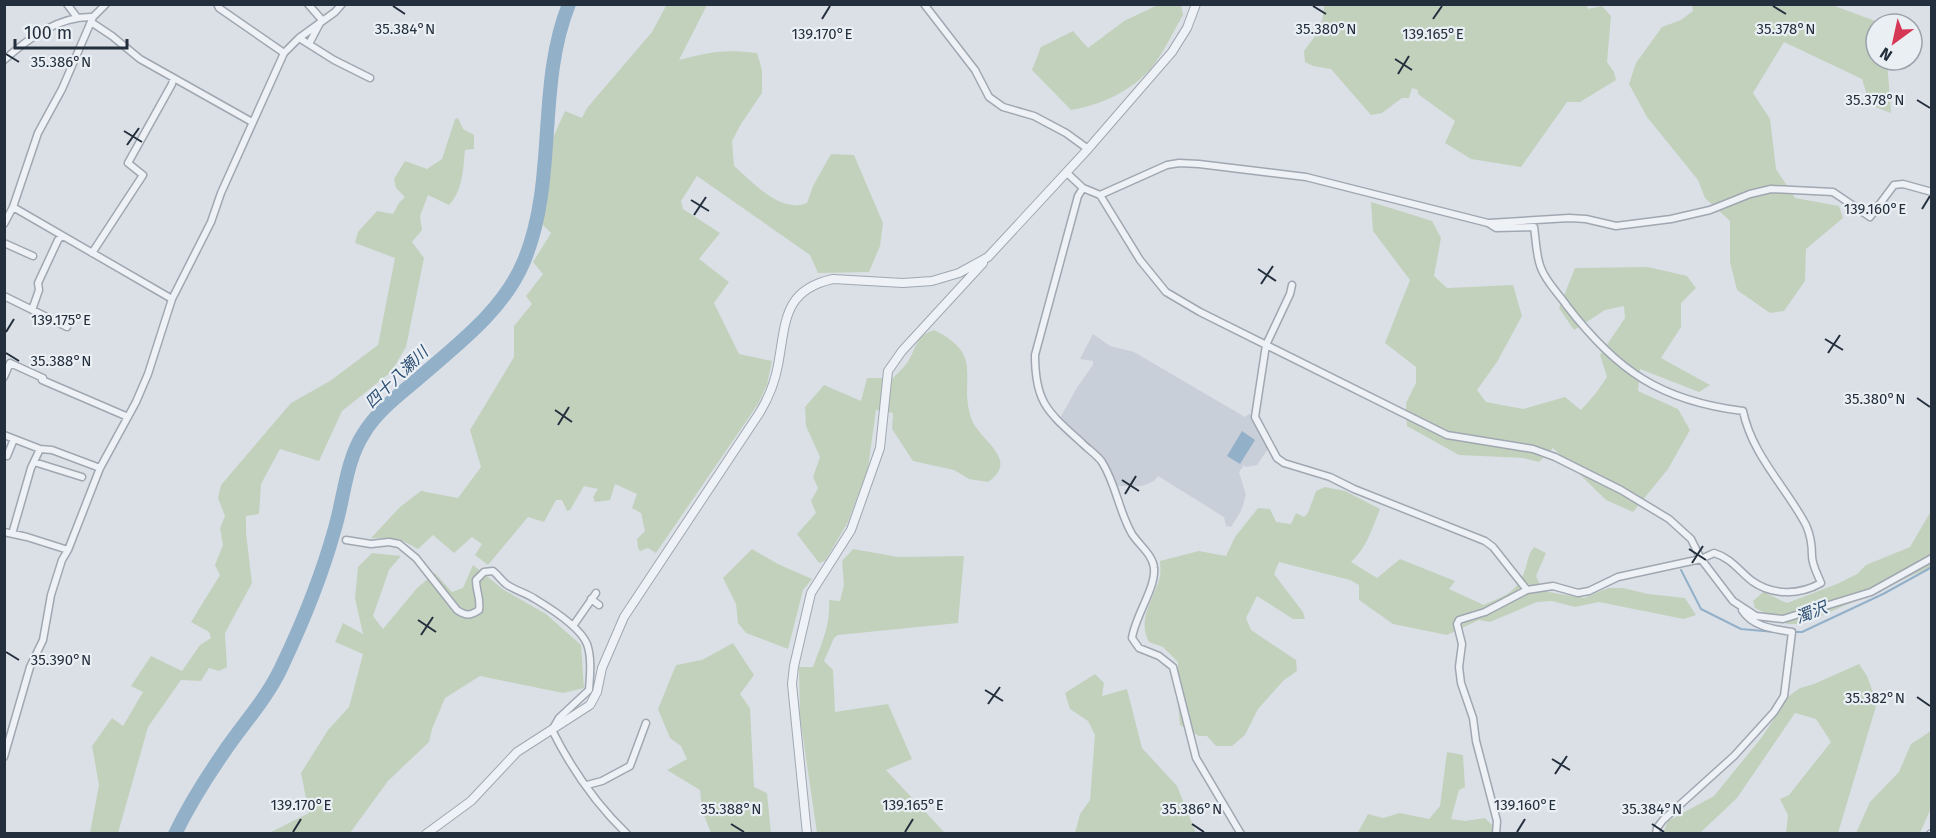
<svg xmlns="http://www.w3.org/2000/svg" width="1936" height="838" viewBox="0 0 1936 838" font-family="'Fira Sans','Noto Sans JP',sans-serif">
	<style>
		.built { fill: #c9cfd9 }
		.green { fill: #c2d1bc }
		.water { fill: #93b0c9 }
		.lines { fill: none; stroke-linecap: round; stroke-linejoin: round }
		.stream { stroke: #93b0c9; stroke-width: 2 }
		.river { stroke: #93b0c9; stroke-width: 14 }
		.minor-casing { stroke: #a0a7b1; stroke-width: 9 }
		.tertiary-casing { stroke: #a0a7b1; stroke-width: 10 }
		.minor { stroke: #eef1f5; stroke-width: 6 }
		.tertiary { stroke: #eef1f5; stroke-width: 8 }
		.ticks { fill: none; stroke: #242f3d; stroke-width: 2 }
		.labels { text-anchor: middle; stroke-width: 4.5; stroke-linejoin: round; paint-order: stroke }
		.water-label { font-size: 16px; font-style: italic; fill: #2d4f73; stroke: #eaeff4 }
		.ticks-label { font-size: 15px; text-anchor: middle; fill: #242f3d; stroke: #eaeff4; stroke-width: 4.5; stroke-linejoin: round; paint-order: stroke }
	</style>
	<rect width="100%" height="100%" fill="#dbe0e7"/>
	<path class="built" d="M1093 334 1110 346 1134 352 1245 417 1249 414 1253 415 1268 449 1257 465 1246 467 1244 465 1239 472 1246 495 1241 511 1231 527 1226 526 1224 517 1158 476 1154 481 1142 486H1115L1107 464 1098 452 1060 418 1078 386 1093 365V361L1080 359Z"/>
	<path class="green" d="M667 4 707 5 679 60C710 52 724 49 757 53L762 70V93L741 124 732 141 734 166C753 182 780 214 807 203L813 186 831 154 854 155 883 223 880 246 869 272 818 273 810 255 697 176 681 201 683 209 720 233 699 259 729 282 714 303 739 354 772 361 767 385 758 404 656 553 648 548 640 551 638 548 637 539 645 531 641 513 632 508 637 494 615 484 610 500 595 502 593 497 598 489 584 486 570 510 567 511 562 500H556L544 522 528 517 488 565 475 555 482 544 472 537 454 553 433 535 418 549 399 539 371 538 400 507 421 491 458 498 481 467 470 430 514 357V326L532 304 526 296 543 274 533 262 551 233 543 225 540 213 547 191 551 142 565 111 582 118 587 108 652 32Z
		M1160 4 1181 5 1183 15C1173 32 1164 52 1152 67 1132 91 1101 105 1071 110L1032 70 1041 47 1073 31 1088 48 1124 21Z
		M1324 5 1586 4 1588 9 1602 6 1611 16 1607 62 1614 72 1616 80 1580 102H1567L1521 167 1471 159 1445 143 1455 121 1418 94V90L1412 88 1409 98H1402L1382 113 1371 115 1331 69 1313 66 1305 62 1304 51C1317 34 1323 27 1324 5Z
		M1692 5H1832L1878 22 1879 24H1876V60H1887L1891 113 1870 105 1862 79 1784 42 1753 93 1770 119 1776 169 1795 198 1839 206 1843 218 1806 249 1805 281 1784 311 1770 313 1737 290 1730 262V221L1705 198 1698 180 1647 117 1629 84 1636 63 1662 27 1681 20 1693 11Z
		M458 118 463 129 474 135V149L465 150C463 170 463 190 449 205L428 195 420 216 422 230 412 242 424 258 406 347 391 372 342 411 319 461 280 449 261 484 259 514 246 516V533L252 583 225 633 227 667 219 671 209 668 201 681 181 680 148 727 118 833H90L99 785 92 746 112 718 123 726 143 692 131 686 151 656 182 671 200 645 211 638 209 632 191 622 220 575 215 565 223 545 220 528 225 516 218 498 221 485 291 403 330 381 378 345 395 258 355 243 358 232 377 211 393 214 399 203 405 197 396 188 394 179 405 161 427 169 442 159 455 119Z
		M1371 202 1432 221 1441 238 1434 276 1447 288 1513 285 1522 316 1497 362 1477 390 1486 402 1523 409 1565 397 1581 410 1596 393 1607 377 1600 355 1625 318 1624 306 1605 310 1574 330 1559 308 1575 268 1648 267 1687 276 1696 288 1681 303V327L1661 358 1710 385 1699 392 1640 369 1638 391 1678 409 1690 430 1668 469 1633 512 1606 500 1553 448 1539 462 1523 458 1459 455 1407 426 1406 403 1416 383V367L1385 343 1410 280 1373 231Z
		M934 330C986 356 958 377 971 418 979 441 1021 459 988 482L969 479 954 470 913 461 892 429 893 413 876 410 868 468 848 522 825 561 819 563 797 534 816 513 811 501 818 488 813 477 820 457 806 426 805 407 824 385 861 401 867 378H893C898 373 903 368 907 363 917 348 915 336 934 330Z
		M1931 460V567L1803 624H1787L1755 608 1753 601 1763 592 1787 603 1837 584 1857 574 1866 565 1910 547 1931 511Z
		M1325 487 1345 491 1380 509C1372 529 1367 547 1351 562L1377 578 1400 559 1455 581 1449 589 1484 605C1504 596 1518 592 1525 570 1528 561 1528 554 1534 547L1546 553 1536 576 1543 591 1584 598 1608 588H1623L1648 594 1685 598 1696 615 1684 619 1599 602 1575 607 1552 601 1537 602 1490 622 1479 620 1447 635 1393 624 1359 600V585L1350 580 1279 562 1274 574 1303 612 1305 619H1293L1257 596 1246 618 1251 630 1296 660 1297 671 1284 680 1258 709 1245 735 1232 746H1216L1207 736H1199L1180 725 1178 703V662L1163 647 1149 642C1136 618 1155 599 1160 576 1161 571 1160 566 1160 561L1199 551 1226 556 1235 537 1258 508 1270 509 1276 522 1291 524 1296 513 1304 517 1308 513 1316 491Z
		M752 549 778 564 812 579 803 590 788 649 746 633 738 623 736 604 723 578Z
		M853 549 898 557 964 556 958 623 838 635 834 638 824 661 833 670 835 712 888 704 912 759 886 770 945 833H817L800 717 799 667H813C821 645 831 624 829 600L840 601 844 585 842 561Z
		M372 553 401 556 389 570 373 616 383 629 417 588 435 573 452 592 463 588 473 565 504 590 546 614 581 645 584 688 563 693 480 676 445 698 432 729 429 742 388 781 350 833 267 834 309 813 301 773 328 730 349 707 363 654 335 642 343 623 363 634 355 598 358 567Z
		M733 643 754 675 740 694 750 708 754 787 767 793 771 833H711L702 810 700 790 667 770 687 759 681 746 670 738 658 709 676 665 702 660Z
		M1859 664 1867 676 1877 703 1838 833H1786L1788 815 1780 799 1789 795 1831 742 1816 719 1795 713 1737 798 1700 833H1663L1668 821 1714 796 1762 737 1789 696 1800 688 1814 684Z
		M1095 674 1104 683 1102 696 1127 689 1142 748 1177 786 1196 833H1075L1080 814 1090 800 1095 735 1088 721 1070 709 1065 693Z
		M1931 731V808L1920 833H1856L1870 802 1899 772 1911 744Z
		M1447 752 1463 755 1465 787 1459 790 1451 819 1465 821 1485 818 1500 833 1357 834 1368 814 1383 818 1400 813 1429 819 1440 806Z"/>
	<path class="water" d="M1242 431 1255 440 1240 464 1227 456Z"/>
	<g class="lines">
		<path class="stream" d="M1681 570 1701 609 1741 629 1775 632
			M1793 632H1802L1883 594 1932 567"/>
		<path class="river" d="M175 834C189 805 206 778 224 752 243 724 268 697 282 666 303 622 322 575 335 528 344 498 346 460 364 433 377 412 394 399 413 383 454 347 503 312 524 261 558 179 536 86 569 4"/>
		<g class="minor-casing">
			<path id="minor" d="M67 4 76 16
				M217 4 219 8 284 53
				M308 4 322 20
				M924 4 975 70 989 97 1003 107 1034 116 1066 133 1088 149
				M91 22 112 36 140 59 252 122
				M299 38 334 60 370 78
				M309 44 320 23
				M4 60C29 38 58 16 93 17
				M1067 173 1083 188 1100 195 1140 260 1166 292 1200 312 1447 435 1533 449 1555 457 1621 490 1669 519 1691 539 1701 559 1733 601 1756 616 1783 619 1871 592 1932 558
				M1083 188 1078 196 1035 355C1035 403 1048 412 1082 443 1088 449 1097 455 1102 462 1116 484 1119 512 1132 534 1139 545 1153 555 1154 568 1156 588 1135 616 1132 638L1139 648 1159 656 1173 667 1196 758 1241 834
				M1100 195 1167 165 1179 163 1199 164 1306 177 1488 223 1496 228 1534 227C1536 240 1536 256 1541 268 1546 282 1559 294 1567 306 1617 371 1661 401 1743 411 1752 455 1786 487 1806 525 1811 536 1812 544 1812 556 1812 565 1818 575 1821 583 1800 595 1773 596 1752 581 1739 571 1731 558 1714 553L1701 559 1618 577 1589 591 1578 593 1553 586 1527 590 1485 612 1459 620 1457 624 1462 644 1459 667 1461 683 1473 718 1476 741 1497 821 1496 834
				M13 207 172 299
				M1489 223 1569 218 1586 219 1616 226 1671 219 1710 210 1750 194 1771 189 1833 192 1870 217 1894 185 1903 184 1932 192
				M4 224 13 207 38 133 62 89 93 17 106 4
				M4 243 33 256
				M92 253 143 175 128 163 172 84 173 78
				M1292 285 1290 294 1266 345 1255 417 1277 458 1284 463 1330 477 1354 489 1485 541 1493 547 1527 590
				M4 296 67 327
				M32 310 39 290 38 283 58 240 62 236
				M4 377 10 363 43 378 42 380 128 417
				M4 435 40 449 52 450 100 468
				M7 456 14 439
				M34 462 82 477
				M4 532 27 537 68 550
				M12 534 31 468 40 449
				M346 540 371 544 389 542 399 544 416 558 457 610C466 616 470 616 479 610 481 599 476 591 476 580L484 572 493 571C498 575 501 580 506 584 514 590 526 593 535 599 550 608 580 627 587 644 592 658 590 676 589 690L559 718 552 730C571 768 597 805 627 834
				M591 599 599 605
				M573 626 596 593
				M4 757 30 667 43 640 51 595 62 560 68 550 100 468 136 402 148 374 172 299 211 222 221 193 284 53 299 38 335 12 342 4
				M587 785 602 781 630 766 646 723
				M1656 834 1657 828 1663 820 1734 756 1774 712 1784 696 1792 632C1773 629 1753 627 1742 610
				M1930 834 1932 833"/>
		</g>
		<g class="tertiary-casing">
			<path id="tertiary" d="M426 834 471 801 517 752 590 705 597 692 602 668 624 617 760 412C769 397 775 382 778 365 786 324 782 290 833 279L903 283 932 281 959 273 988 257 1088 149 1172 52 1187 28 1196 4
				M807 834 792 684 794 666 811 593 851 530 880 448 888 371 902 351 983 263"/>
		</g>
		<use href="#minor" class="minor"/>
		<use href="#tertiary" class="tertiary"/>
	</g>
	<path class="ticks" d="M393 6 405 14M1313 6 1326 14M1773 6 1786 14M822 19 830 6M1433 19 1442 6M6 54 19 62M1395 59 1412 70M1398 74 1409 56M1917 100 1930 108M124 131 142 142M127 145 139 128M691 200 709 211M1922 209 1930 196M694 215 706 197M1258 269 1276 281M1261 284 1273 266M6 332 14 319M1825 339 1843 350M6 353 19 361M1828 353 1840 335M1917 398 1930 407M555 410 572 422M558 425 569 407M1122 480 1139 491M1125 494 1136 476M1689 549 1706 560M1692 563 1703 546M418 620 436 632M421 635 433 617M6 652 19 660M985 690 1003 701M1917 697 1930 706M988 704 1000 687M1552 759 1570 770M1555 774 1567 756M731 824 744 832M1192 824 1204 832M1652 824 1664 832M293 832 301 819M905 832 913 819M1517 832 1525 819"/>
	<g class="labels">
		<g class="water-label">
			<text transform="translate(396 377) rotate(-44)" y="6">四十八瀬川</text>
			<text transform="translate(1811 612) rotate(-21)" y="6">濁沢</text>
		</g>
	</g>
	<g class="ticks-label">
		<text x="1326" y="34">35.380°N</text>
		<text x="405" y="34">35.384°N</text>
		<text x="1786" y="34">35.378°N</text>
		<text x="822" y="39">139.170°E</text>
		<text x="1433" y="39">139.165°E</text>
		<text x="61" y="67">35.386°N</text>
		<text x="1875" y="105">35.378°N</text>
		<text x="1875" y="214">139.160°E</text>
		<text x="61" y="325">139.175°E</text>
		<text x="61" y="366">35.388°N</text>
		<text x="1875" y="404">35.380°N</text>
		<text x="61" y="665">35.390°N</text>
		<text x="1875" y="703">35.382°N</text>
		<text x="301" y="810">139.170°E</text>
		<text x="913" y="810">139.165°E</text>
		<text x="1525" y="810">139.160°E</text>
		<text x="731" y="814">35.388°N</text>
		<text x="1192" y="814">35.386°N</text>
		<text x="1652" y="814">35.384°N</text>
	</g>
	<rect width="1936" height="838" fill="none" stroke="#242f3d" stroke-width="12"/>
	<g transform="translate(1894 42) rotate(213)"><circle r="28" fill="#eaeff4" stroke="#9ba2ab" stroke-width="1.5"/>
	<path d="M0-4.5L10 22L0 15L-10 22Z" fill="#d53755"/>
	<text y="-9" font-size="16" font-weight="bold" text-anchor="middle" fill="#242f3d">N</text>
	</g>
	<path d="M15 39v9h112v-9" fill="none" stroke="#242f3d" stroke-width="3"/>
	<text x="24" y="39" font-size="18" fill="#242f3d" stroke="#eaeff4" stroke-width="4.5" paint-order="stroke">100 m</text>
</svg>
